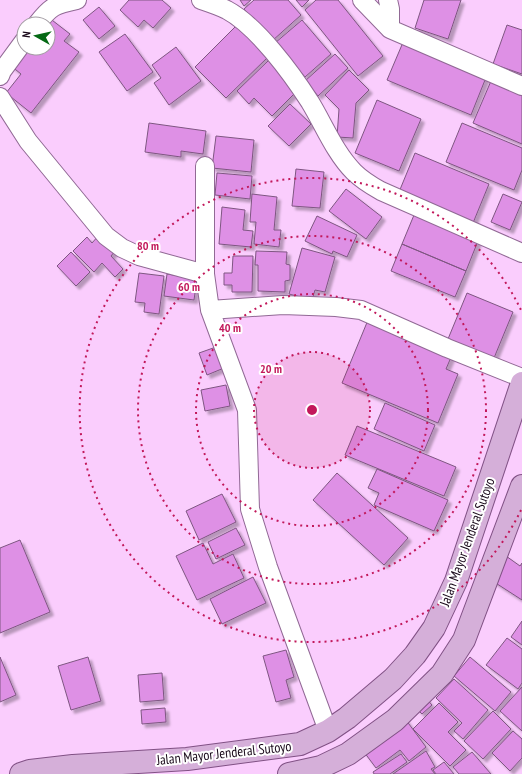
<svg xmlns="http://www.w3.org/2000/svg" width="522" height="774" viewBox="0 0 522 774" font-family="'PT Sans Narrow',sans-serif">
	<style>
		.building { fill: #de90e5; stroke: #7e5681; filter: url(#shadow) }
		.lines { fill: none; stroke-linecap: round; stroke-linejoin: round }
		.street-casing { stroke: #916995; stroke-width: 20 }
		.primary-casing { stroke: #815185; stroke-width: 24 }
		.street { stroke: #fff; stroke-width: 18 }
		.primary { stroke: #d5afd9; stroke-width: 22 }
		.ring { fill: none; stroke: #c2185b; stroke-width: 2; stroke-dasharray: 2 4 }
		.labels { text-anchor: middle; stroke-width: 4; stroke-linejoin: round; paint-order: stroke }
		.street-label { font-size: 14px; fill: #180819; stroke: #fff }
		.centre { fill: #c2185b; stroke: #fff; stroke-width: 2 }
		.ring-label { font-size: 12px; text-anchor: middle; font-weight: bold; fill: #c2185b; stroke: #fff; stroke-width: 4; stroke-linejoin: round; paint-order: stroke }
	</style>
	<defs>
		<filter id="shadow"><feDropShadow dx="3.5" dy="3.5" stdDeviation="1" flood-color="#0004"/></filter>
	</defs>
	<rect width="100%" height="100%" fill="#facdfd"/>
	<path class="building" d="M129 0H162L171 8 153 28 144 20 138 27 120 10Z
		M240 0H251L244 6Z
		M254 0H288L301 15 272 41 244 9Z
		M296 0H309L302 7Z
		M316 0H338L383 56 358 76 305 10Z
		M424 0H461L448 39 415 28Z
		M99 7 115 26 99 39 83 20Z
		M48 17 70 34 64 41 79 52 31 113 6 93 21 74 10 65 24 48H48Z
		M302 20 331 54 305 77 275 43Z
		M238 24 269 56 226 98 195 67Z
		M507 25 522 30V74L493 64Z
		M125 34 153 72 127 91 99 52Z
		M404 40 487 75 471 115 387 80Z
		M176 47 201 81 169 105 154 83 161 78 152 65Z
		M335 54 348 68 318 96 305 81Z
		M269 60 298 90 272 116 254 98 249 104 237 91Z
		M349 70 369 90 356 103 353 138 337 137 339 109 325 95Z
		M491 81 522 94V144L473 123Z
		M377 100 421 119 399 171 355 153Z
		M290 104 311 124 289 146 268 126Z
		M149 123 206 131 203 154 181 151V157L145 152Z
		M462 123 522 148V170L514 190 446 162Z
		M216 136 254 140 251 172 212 168Z
		M415 153 489 184 473 223 399 192Z
		M296 169 324 172 320 208 292 206Z
		M217 173 252 176 250 199 215 195Z
		M346 189 382 217 366 239 329 211Z
		M252 194 277 197 274 230H281L279 247 254 244 256 222H250Z
		M503 194 522 202 510 230 491 222Z
		M222 207 245 210 243 230 253 231 251 247 219 244Z
		M414 215 478 241 466 271 402 244Z
		M317 216 357 235 347 257 333 251 332 254 305 241Z
		M99 235 115 251 111 256 123 269 115 277 102 263 94 272 73 251 87 237 92 243Z
		M402 244 466 271 455 297 391 271Z
		M302 248 335 257 325 292 315 290 312 300 289 294Z
		M256 251 287 252 286 264 290 265V280L285 281V292L258 291V265H255Z
		M71 252 90 272 76 286 57 266Z
		M233 256H253L252 292H232V285H224V273H232Z
		M139 273 164 276 159 314 144 312 145 303 135 302Z
		M167 274 197 279 194 300 164 296Z
		M467 293 513 312 494 358 448 339Z
		M368 320 452 355 446 369 458 374 438 423 342 383Z
		M216 347 224 368 207 375 199 353Z
		M226 385 230 406 205 411 201 390Z
		M385 403 435 425 424 451 374 429Z
		M357 426 456 467 444 496 345 455Z
		M377 469 448 500 434 531 374 505 379 493 368 488Z
		M337 473 408 538 384 565 313 500Z
		M222 494 236 522 199 540 186 511Z
		M236 528 245 545 216 559 208 542Z
		M20 540 50 612 0 633V548Z
		M203 543 213 564 233 554 244 578 197 600 176 556Z
		M506 556 520 566 522 563V600L491 580Z
		M253 577 266 603 222 624 210 599Z
		M522 621V645L511 637Z
		M507 638 522 649V683L518 689 486 665Z
		M286 650 294 677 286 680 291 698 276 702 263 656Z
		M0 657 16 695 0 702Z
		M88 657 101 701 71 710 58 666Z
		M470 657 511 692 495 711 454 676Z
		M162 673 164 700 140 702 138 675Z
		M454 679 488 710 463 739 454 731 462 723 436 698Z
		M522 687V731L500 711Z
		M423 695 432 705 422 714 413 705Z
		M439 703 458 722 448 732 466 750 450 766 413 729Z
		M165 708 166 722 142 724 141 710Z
		M493 711 511 729 483 759 464 741Z
		M403 716 426 747 409 761 400 750 376 768 361 748Z
		M513 731 522 739V758L510 771 492 753Z
		M426 751 435 767 431 769 435 774H393Z
		M472 752 491 774H459L453 767Z
		M401 754 407 762 390 774H374L373 772Z
		M444 762 454 774H436L433 770Z"/>
	<g class="lines">
		<g class="street-casing">
			<path id="street" d="M201 0C210 3 219 6 227 10 257 26 292 74 310 102 324 125 335 153 354 172 362 180 372 186 381 191L522 253
				M362 0 390 29
				M388 0 390 9V29L522 86
				M37 24C51 6 54 5 77 0
				M0 76 2 71 24 41
				M0 97 28 141 106 236 122 248 139 256 205 274
				M205 166V274L210 310 247 410 250 509 268 567 328 731
				M210 310 283 305 336 307 361 310 447 348 522 378"/>
		</g>
		<g class="primary-casing">
			<path id="primary" d="M21 774 30 771 73 766 187 759 300 744 328 731 347 718 393 679 415 655 434 628 456 581 522 383
				M289 774 321 767 348 754 395 720 442 674 464 640 522 486"/>
		</g>
		<use href="#street" class="street"/>
		<use href="#primary" class="primary"/>
	</g>
	<circle cx="312" cy="410" r="58" fill="#c2185b" fill-opacity=".12"/>
	<g class="ring">
		<circle cx="312" cy="410" r="58"/>
		<circle cx="312" cy="410" r="116"/>
		<circle cx="312" cy="410" r="174"/>
		<path d="M521 510A232 232 0 1 1 521 310"/>
	</g>
	<g class="labels">
		<g class="street-label">
			<text transform="translate(467 542) rotate(-70)" y="5">Jalan Mayor Jenderal Sutoyo</text>
			<text transform="translate(224 753) rotate(-6)" y="5">Jalan Mayor Jenderal Sutoyo</text>
		</g>
	</g>
	<circle cx="312" cy="410" r="6" class="centre"/>
	<g class="ring-label">
		<text x="148" y="250">80 m</text>
		<text x="189" y="291">60 m</text>
		<text x="230" y="332">40 m</text>
		<text x="271" y="373">20 m</text>
	</g>
	<g transform="translate(36 36) rotate(278)"><circle r="19" fill="#ffffff" stroke="#a39ca3"/>
	<path d="M0-3L7 15L0 10L-7 15Z" fill="#056914"/>
	<text y="-6" font-size="11" font-weight="bold" text-anchor="middle" fill="#180819">N</text>
	</g>
</svg>
